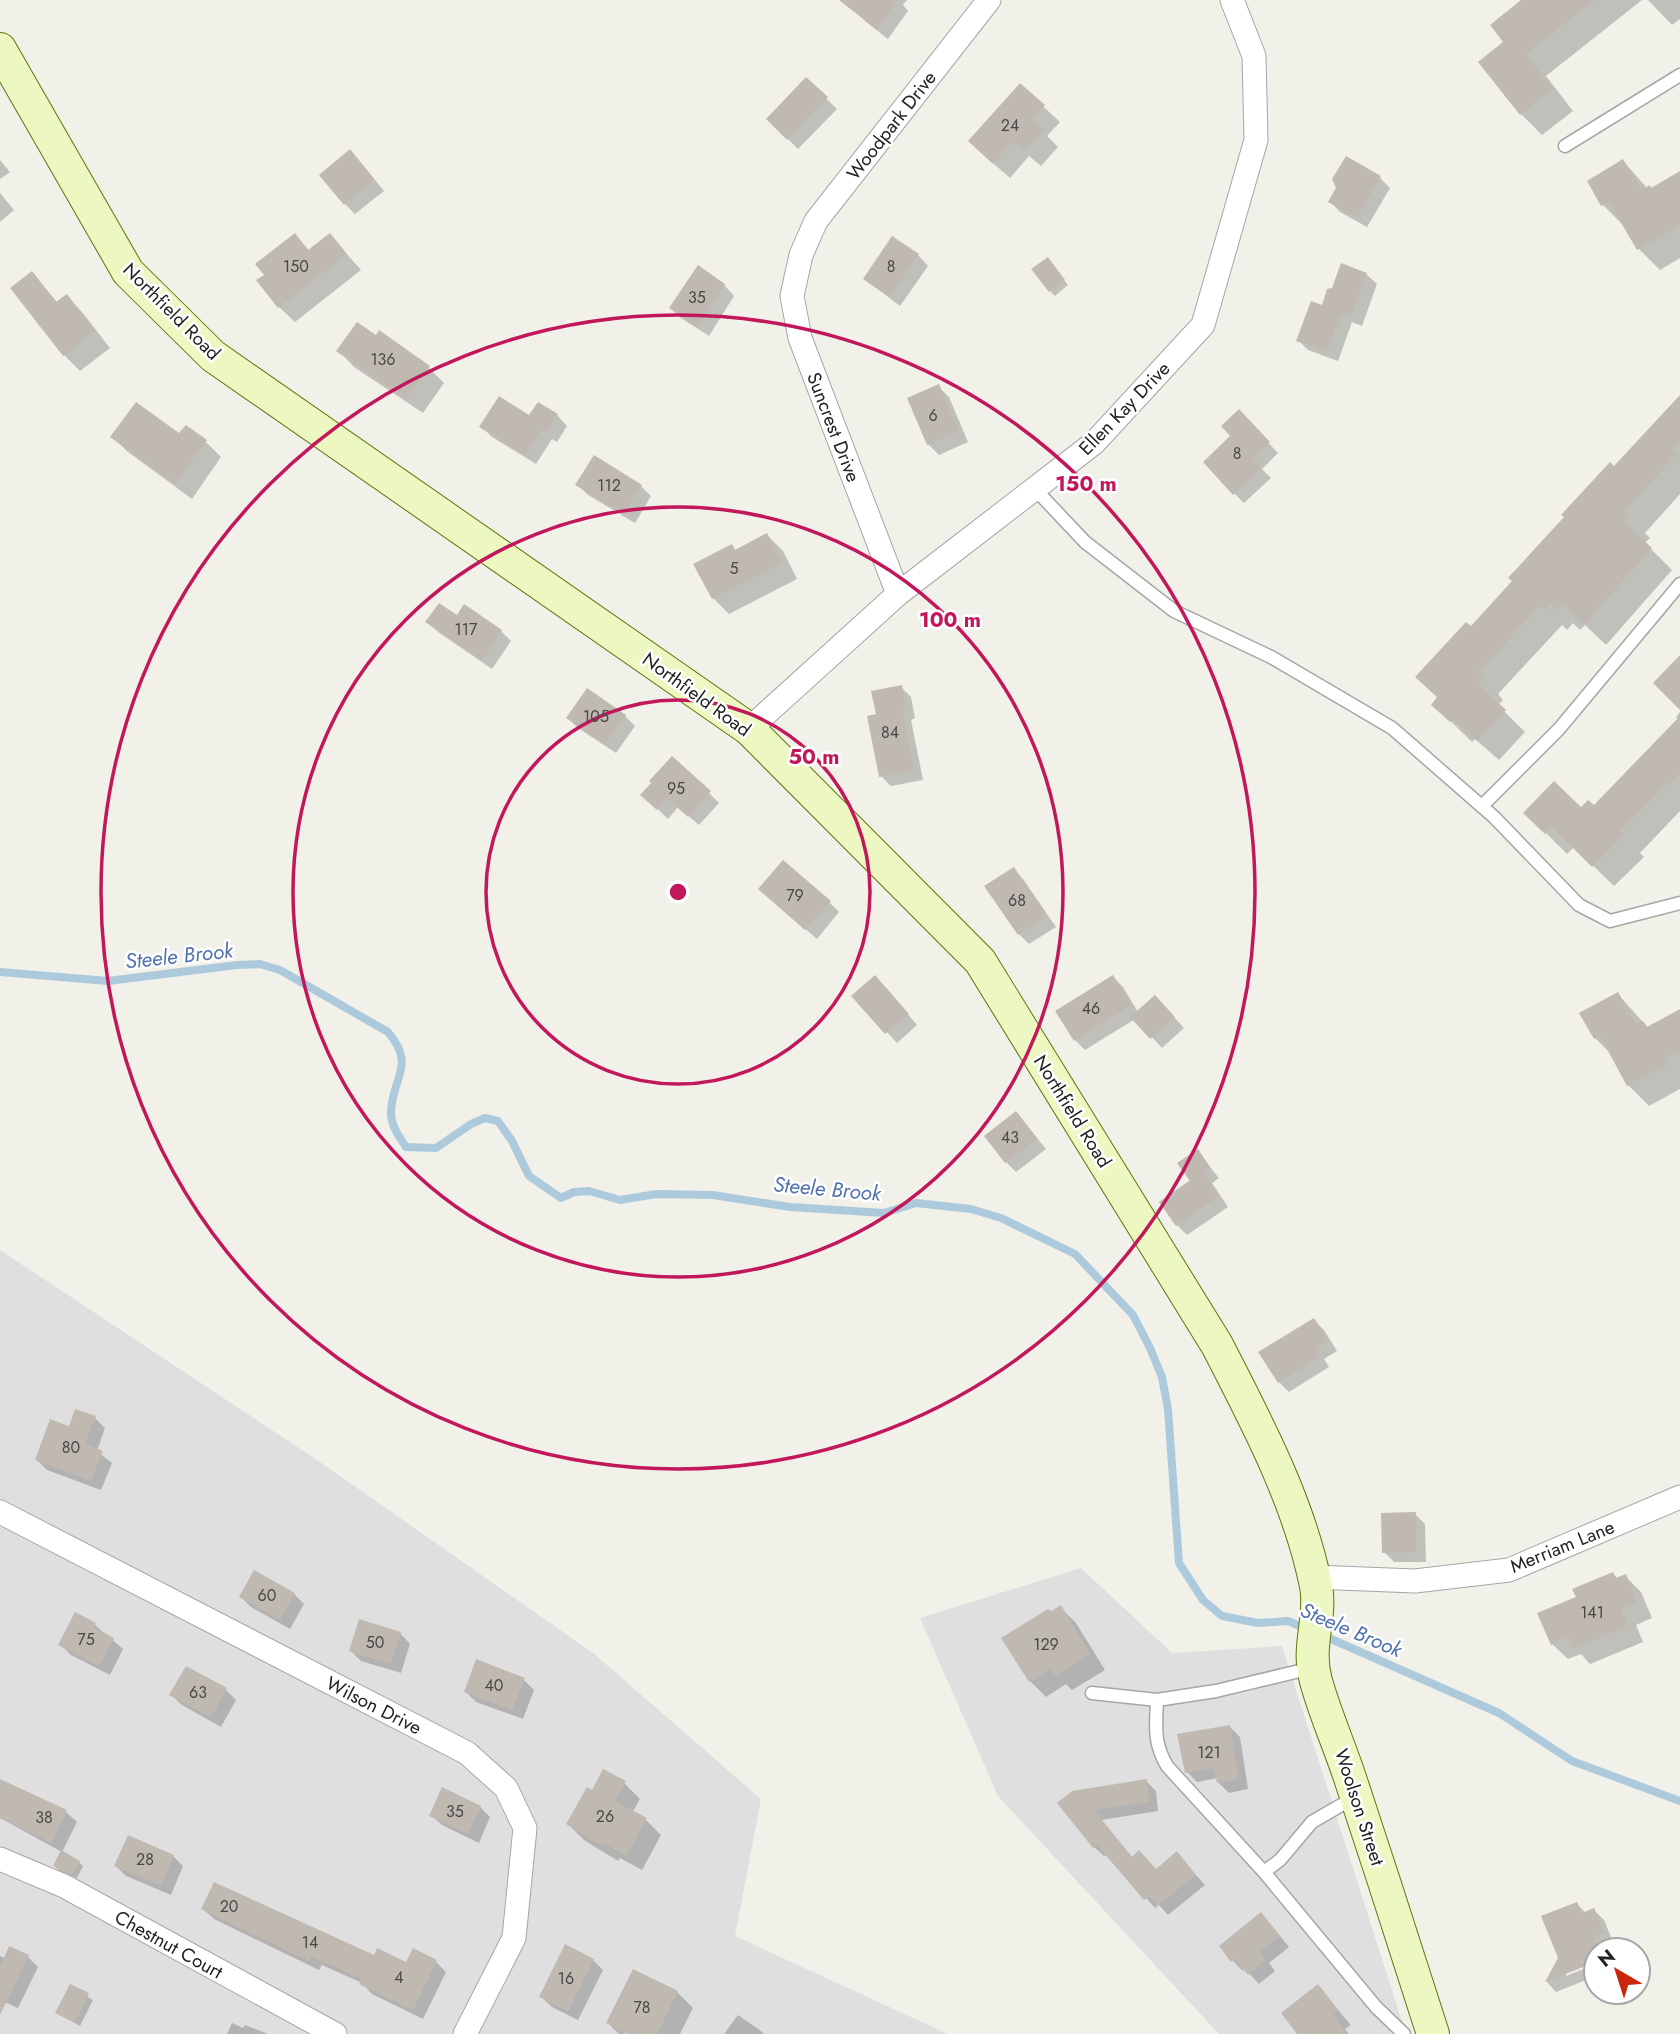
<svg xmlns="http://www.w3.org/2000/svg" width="1680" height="2034" viewBox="0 0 1680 2034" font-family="Jost,sans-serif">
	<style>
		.residential { fill: #e0dfdf }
		.shadow { fill: #0003 }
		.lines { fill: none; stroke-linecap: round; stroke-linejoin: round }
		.stream { stroke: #accadc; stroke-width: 8 }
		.building { fill: #bfb9b2 }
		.lane-casing { stroke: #a6a6a6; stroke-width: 15 }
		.street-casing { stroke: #a6a6a6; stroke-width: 25 }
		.secondary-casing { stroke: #5b770b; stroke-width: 34 }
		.lane { stroke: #fff; stroke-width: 12 }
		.street { stroke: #fff; stroke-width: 23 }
		.secondary { stroke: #ecf7c1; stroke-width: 32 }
		.ring { fill: none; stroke: #c2185b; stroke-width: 3.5 }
		.labels { text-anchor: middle; stroke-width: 5; stroke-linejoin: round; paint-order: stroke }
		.number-label { font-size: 16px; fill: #494846 }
		.street-label { font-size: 19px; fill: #222; stroke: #fff }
		.water-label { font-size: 21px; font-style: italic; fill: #5172ae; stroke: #fff }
		.centre { fill: #c2185b; stroke: #fff; stroke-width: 3.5 }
		.ring-label { font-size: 21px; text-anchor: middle; font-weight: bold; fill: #c2185b; stroke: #fff; stroke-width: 5; stroke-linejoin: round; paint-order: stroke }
	</style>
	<rect width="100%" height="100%" fill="#f1f0e9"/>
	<path class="residential" d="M0 1250 320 1462 593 1653 761 1799 735 1936 948 2034H0Z
		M1081 1568 1172 1653 1282 1646 1406 2034H1219L998 1796 920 1618Z"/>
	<path class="shadow" d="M864 0H907L903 5 908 11 888 39 865 21Z
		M1524 0H1642L1546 76 1573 111 1542 135 1521 114 1480 62 1505 42Z
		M1648 0H1680V19L1672 25Z
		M806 79 837 109 798 149 768 119Z
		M1020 85 1060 122 1047 136 1058 147 1041 166 1029 156 1010 178 986 157Z
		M1347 158 1380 178 1390 188 1367 227 1340 212 1330 201 1338 188Z
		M0 160 10 172 0 179Z
		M1623 161 1648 189 1652 190 1680 173V258L1660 270 1639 249 1624 226 1603 205Z
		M360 162 384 191 355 214 345 204Z
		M0 193 14 210 0 222Z
		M330 235 361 270 295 322 279 307 266 276 295 236 310 251Z
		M918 255 928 266 900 306 865 279Z
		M1052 264 1068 285 1055 296 1050 291Z
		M32 273 58 303 66 296 82 312 110 348 80 371 64 355 13 288Z
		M1366 274 1377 284 1362 326 1352 322 1338 361 1308 350 1298 340 1323 307Z
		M724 285 734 296 709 336 681 318 671 308Z
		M339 351 428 367 444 383 423 413 354 367Z
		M939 387 949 397 968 442 939 455 928 444Z
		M1680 397V494L1645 533 1650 538 1645 543 1672 570 1606 645 1585 625 1580 630 1573 623 1567 630 1562 625 1498 694 1503 700 1498 705 1525 732 1499 760 1475 739 1472 742 1434 705 1471 629Z
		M557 415 567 426 557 442 552 439 536 464 492 437 482 427 529 417Z
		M1249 422 1278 453 1262 469 1271 478 1244 503 1234 493 1233 436Z
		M180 436 206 442 221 457 192 499 128 452 113 437Z
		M578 485 641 486 651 496 635 523 588 495Z
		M767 535 783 551 797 579 729 614 713 598 732 546 736 551Z
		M458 618 501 631 511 641 492 669 438 632 428 622Z
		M901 687 911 697 915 718 911 720 923 780 891 786 881 776 878 715Z
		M1680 712V811L1640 853 1644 857 1614 886 1574 847 1567 854 1526 813 1594 807 1679 720 1676 717Z
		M625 716 635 726 616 753 578 728 568 718Z
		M709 793 719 803 699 825 678 807 668 819 643 795Z
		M1013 869 1023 879 1056 927 1029 944 1019 934Z
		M771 899 829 902 839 912 817 939Z
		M1113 977 1123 987 1138 1012 1165 1007 1184 1028 1162 1048 1135 1019 1085 1050 1075 1040Z
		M885 987 917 1025 897 1043 876 1020Z
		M1618 994 1649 1029 1680 1011V1089L1649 1106 1628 1085 1612 1055 1595 1038Z
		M1016 1113 1046 1149 1016 1172 1006 1162Z
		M1197 1151 1219 1178 1212 1183 1228 1207 1187 1235 1177 1225 1193 1181Z
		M1314 1320 1324 1330 1337 1351 1324 1359 1329 1367 1289 1392 1279 1382Z
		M95 1418 105 1428 97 1451 112 1463 101 1490 47 1470 37 1460 70 1428Z
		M1415 1514 1425 1524 1426 1562H1394L1384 1552Z
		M1613 1574 1618 1579 1625 1576 1641 1592 1652 1618 1636 1625 1643 1642 1590 1664 1581 1654 1568 1659 1552 1644 1578 1598Z
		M294 1594 304 1604 290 1629 251 1607 241 1597Z
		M1060 1607 1076 1623 1105 1670 1072 1690 1066 1684 1046 1697 1030 1681 1051 1613Z
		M95 1625 123 1649 110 1675 71 1655 61 1645Z
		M400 1633 410 1644 401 1673 361 1661 351 1651Z
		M524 1680 534 1690 523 1719 476 1702 466 1692Z
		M226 1690 236 1700 221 1727 182 1705 171 1695Z
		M1230 1727 1240 1737 1248 1789 1229 1793 1218 1782V1778L1197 1782 1185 1770Z
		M0 1781 66 1812 77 1822 62 1852 0 1818Z
		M1146 1781 1156 1791 1158 1811 1101 1820 1133 1858 1156 1870 1177 1854 1205 1885 1168 1915 1159 1905 1155 1908 1107 1854 1104 1856 1094 1847 1059 1804Z
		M624 1783 640 1799 632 1813 646 1820 661 1835 642 1870 620 1858 618 1861 584 1840 568 1824 593 1792Z
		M480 1807 490 1817 479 1843 442 1825 431 1815Z
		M173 1856 183 1866 171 1895 126 1876 116 1866Z
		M79 1862 83 1866 77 1878 59 1870 55 1866Z
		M1577 1904 1586 1913 1594 1910 1604 1920 1613 1942 1603 1946 1604 1950H1596V1960L1566 1972V1976L1596 1964V1976L1556 1992 1547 1982 1560 1958Z
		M203 1909 406 1965 413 1951 436 1962 446 1972 423 2019 372 1994 362 1983 322 1965 319 1970 214 1919Z
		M1271 1925 1289 1947 1269 1963 1275 1971 1259 1984 1245 1969 1243 1971 1233 1961Z
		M0 1956 6 1959 28 1957 38 1967 18 2008 0 2000Z
		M593 1960 603 1970 578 2020 552 2007 541 1997Z
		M634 1971 677 1992 693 2008 680 2034H633L625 2030V2034H619L608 2023Z
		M70 1986 93 2000 80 2026 57 2013Z
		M1318 1987 1351 2025 1345 2029 1349 2034H1299Z
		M738 2015 761 2031 764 2034H724Z
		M232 2023 243 2028 245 2025 268 2034H227Z"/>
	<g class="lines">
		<path class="stream" d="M0 972 108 981 237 965 260 964 280 970 388 1032C416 1065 393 1076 391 1111 390 1125 399 1136 406 1147L436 1148 471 1124 485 1118 498 1121 512 1141 529 1176 561 1198 574 1192 589 1191 620 1200 657 1194 713 1195 790 1207 884 1213 916 1203 971 1209 1001 1218 1075 1254 1133 1315 1150 1348 1162 1377 1168 1409 1179 1563 1203 1600 1222 1616 1258 1623 1288 1621 1307 1629
			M1322 1635 1499 1713 1572 1761 1680 1801"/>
	</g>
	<path class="building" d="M839 0H898L877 30Z
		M1521 0H1595L1526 54 1553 89 1520 115 1478 62 1503 42 1490 25Z
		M806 77 828 97 787 140 766 119Z
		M1020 83 1045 105 1032 120 1044 130 1024 152 1013 141 993 164 968 141Z
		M350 149 375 180 344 205 319 175Z
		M1346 156 1381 176 1356 218 1328 202 1336 188 1332 179Z
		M1623 159 1642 190 1650 185 1651 188 1680 171V225L1637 250 1609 202 1601 206 1587 181Z
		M295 233 308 250 330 233 347 254 278 308 256 280 264 275 255 264Z
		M892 236 919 254 889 297 863 279Z
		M1048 257 1065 280 1049 292 1031 269Z
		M1341 263 1367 273 1351 317 1341 313 1327 352 1296 341 1311 301 1322 305 1327 289 1332 288Z
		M698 265 725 284 698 328 669 308Z
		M32 271 56 302 67 294 95 331 63 356 10 288Z
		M357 322 376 335 379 330 430 366 406 399 336 351Z
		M939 384 959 431 927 445 907 398Z
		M1680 395V440L1672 449 1677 454 1625 511 1630 516 1624 522 1652 548 1584 625 1563 605 1558 610 1551 604 1545 611 1540 605 1478 673 1483 678 1478 684 1506 710 1477 741 1453 719 1450 722 1431 705 1437 697 1415 677 1466 622 1471 626 1512 581 1508 578 1564 517 1561 515 1610 462 1614 466Z
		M499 396 529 415 538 402 558 414 546 433 541 430 525 455 479 427Z
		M136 402 179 433 186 425 207 440 175 484 110 437Z
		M1239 409 1270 442 1253 458 1262 467 1233 495 1203 462 1230 436 1221 426Z
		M594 455 642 485 624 514 575 485Z
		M767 533 783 563 712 599 693 564 732 544 735 550Z
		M439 603 457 615 464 604 502 630 482 660 425 622Z
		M1680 655V710L1653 683Z
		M902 685 906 708 902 710 914 770 879 777 867 716 876 714 871 691Z
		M587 688 626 715 605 745 566 718Z
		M1680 716V774L1668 786 1666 784 1620 831 1624 834 1592 867 1552 827 1545 834 1523 813 1554 781 1581 807 1588 800 1594 805Z
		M672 756 711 791 688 817 667 798 657 810 640 795 651 783 649 781Z
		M783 860 831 901 805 930 758 889Z
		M1014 867 1047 916 1018 935 984 886Z
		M875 975 909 1014 885 1034 851 996Z
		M1113 975 1132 1005 1074 1041 1055 1011Z
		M1618 992 1636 1024 1643 1021 1647 1027 1680 1009V1051L1665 1059 1667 1064 1627 1086 1600 1036 1594 1039 1579 1013Z
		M1155 995 1175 1017 1150 1039 1130 1017Z
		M1016 1111 1037 1138 1005 1163 984 1136Z
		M1198 1149 1210 1167 1203 1172 1219 1196 1176 1226 1159 1202 1202 1172 1190 1181 1177 1163Z
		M1314 1318 1328 1340 1316 1348 1320 1356 1278 1383 1258 1352Z
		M75 1409 96 1416 85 1444 103 1451 91 1481 35 1460 50 1419 69 1426Z
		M1416 1512V1552L1382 1553 1381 1513Z
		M254 1570 295 1593 280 1620 239 1597Z
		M1613 1572 1616 1578 1626 1574 1637 1602 1621 1609 1628 1626 1573 1649 1568 1637 1551 1645 1537 1613 1576 1597 1572 1589Z
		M1061 1605 1090 1654 1055 1676 1051 1669 1029 1682 1001 1638 1048 1609 1051 1611Z
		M75 1612 96 1623 94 1627 114 1638 99 1666 58 1645Z
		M359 1619 401 1632 391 1664 349 1651Z
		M476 1659 525 1678 512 1710 464 1692Z
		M186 1666 227 1688 211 1718 169 1695Z
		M1230 1725 1239 1779 1217 1783 1214 1768 1185 1773 1177 1734Z
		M603 1769 626 1781 615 1801 647 1818 626 1856 604 1843 602 1846 566 1824 587 1787 592 1790Z
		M0 1779 67 1810 52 1843 0 1818Z
		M1147 1779 1149 1802 1094 1810 1132 1857 1139 1850 1156 1869 1177 1851 1196 1875 1157 1906 1149 1896 1144 1900 1097 1845 1093 1848 1057 1803 1072 1791Z
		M442 1787 481 1806 468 1834 429 1816Z
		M128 1835 174 1855 161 1886 114 1866Z
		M61 1850 80 1861 72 1875 53 1866Z
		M214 1882 374 1955 377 1948 406 1962 413 1948 437 1960 413 2010 359 1984 362 1979 311 1956 309 1961 201 1909Z
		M1577 1902 1582 1913 1594 1908 1604 1932 1594 1936 1596 1942V1962L1545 1982 1558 1958 1541 1916Z
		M1261 1912 1280 1936 1260 1952 1266 1960 1248 1975 1235 1959 1231 1962 1219 1946Z
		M565 1944 594 1959 568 2011 539 1997Z
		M9 1946 29 1955 0 2015V1967Z
		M633 1969 678 1991 657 2034H628L606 2023Z
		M70 1984 89 1993 75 2023 55 2013Z
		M1318 1984 1339 2011 1333 2015 1348 2034H1297L1281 2013Z"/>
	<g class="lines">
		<g class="lane-casing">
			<path id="lane" d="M1565 146 1680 75
				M1035 489 1085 542 1174 611 1271 657 1392 728 1494 817 1579 905 1610 921 1680 903
				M1482 806 1559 729 1680 584
				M1092 1693 1157 1700 1216 1691 1312 1668
				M1157 1700C1156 1726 1153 1742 1167 1766L1264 1872 1280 1860 1312 1822 1355 1797
				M1264 1872 1376 2007 1404 2034"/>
		</g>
		<g class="street-casing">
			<path id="street" d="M898 594 800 338 792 296 801 255 816 221 989 0
				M749 729 898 594 1094 443 1203 325 1256 140 1254 56 1232 0
				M0 1512 467 1753 506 1788 525 1828 514 1938 465 2034
				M1313 1577 1415 1581 1509 1570 1680 1497
				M0 1859 64 1886 335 2034"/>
		</g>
		<g class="secondary-casing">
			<path id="secondary" d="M0 49 128 272 213 356 749 729 980 961 1217 1345C1256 1421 1299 1501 1316 1586 1322 1618 1306 1646 1316 1681 1325 1714 1340 1747 1351 1781 1379 1865 1406 1950 1433 2034"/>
		</g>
		<use href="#lane" class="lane"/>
		<use href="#street" class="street"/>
		<use href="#secondary" class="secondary"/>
	</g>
	<g class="ring">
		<circle cx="678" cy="892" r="192"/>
		<circle cx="678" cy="892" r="385"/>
		<circle cx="678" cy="892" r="577"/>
	</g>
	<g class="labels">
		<g class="number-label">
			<text x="1010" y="131">24</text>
			<text x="296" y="272">150</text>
			<text x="891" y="272">8</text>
			<text x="697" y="303">35</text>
			<text x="383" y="365">136</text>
			<text x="933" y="421">6</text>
			<text x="1237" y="459">8</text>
			<text x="609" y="491">112</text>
			<text x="734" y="574">5</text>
			<text x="466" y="635">117</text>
			<text x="596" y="722">105</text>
			<text x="890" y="738">84</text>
			<text x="676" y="794">95</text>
			<text x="795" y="901">79</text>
			<text x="1017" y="906">68</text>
			<text x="1091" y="1014">46</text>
			<text x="1010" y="1143">43</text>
			<text x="71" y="1453">80</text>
			<text x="267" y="1601">60</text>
			<text x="1592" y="1618">141</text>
			<text x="86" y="1645">75</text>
			<text x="375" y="1648">50</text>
			<text x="1046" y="1650">129</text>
			<text x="494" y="1691">40</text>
			<text x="198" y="1698">63</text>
			<text x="1209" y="1758">121</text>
			<text x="455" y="1817">35</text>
			<text x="605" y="1822">26</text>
			<text x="44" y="1823">38</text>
			<text x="145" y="1865">28</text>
			<text x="229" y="1912">20</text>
			<text x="310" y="1948">14</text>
			<text x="399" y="1983">4</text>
			<text x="566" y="1984">16</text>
			<text x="642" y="2013">78</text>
		</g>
		<g class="street-label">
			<text transform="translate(891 125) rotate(-52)" y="7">Woodpark Drive</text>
			<text transform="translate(172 311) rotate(45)" y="7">Northfield Road</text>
			<text transform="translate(1124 408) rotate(-46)" y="7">Ellen Kay Drive</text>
			<text transform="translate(834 427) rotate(69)" y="7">Suncrest Drive</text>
			<text transform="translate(697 694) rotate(36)" y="7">Northfield Road</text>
			<text transform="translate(1073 1111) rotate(58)" y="7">Northfield Road</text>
			<text transform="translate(1562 1546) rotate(-22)" y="7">Merriam Lane</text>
			<text transform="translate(374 1705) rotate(27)" y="7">Wilson Drive</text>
			<text transform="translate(1360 1807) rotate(72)" y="7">Woolson Street</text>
			<text transform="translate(169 1944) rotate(29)" y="7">Chestnut Court</text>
		</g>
		<g class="water-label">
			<text transform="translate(179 956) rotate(-6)" y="7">Steele Brook</text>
			<text transform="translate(827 1189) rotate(5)" y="7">Steele Brook</text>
			<text transform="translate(1351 1630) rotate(23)" y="7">Steele Brook</text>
		</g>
	</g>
	<circle cx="678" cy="892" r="10" class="centre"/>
	<g class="ring-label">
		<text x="1086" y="491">150 m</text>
		<text x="950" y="627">100 m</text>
		<text x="814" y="764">50 m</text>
	</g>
	<g transform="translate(1617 1971) rotate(321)"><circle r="33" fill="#ffffff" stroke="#a7a7a7" stroke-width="2"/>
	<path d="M0-5L12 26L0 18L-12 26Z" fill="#c9260a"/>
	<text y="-10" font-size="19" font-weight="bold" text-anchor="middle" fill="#222222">N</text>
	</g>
</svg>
